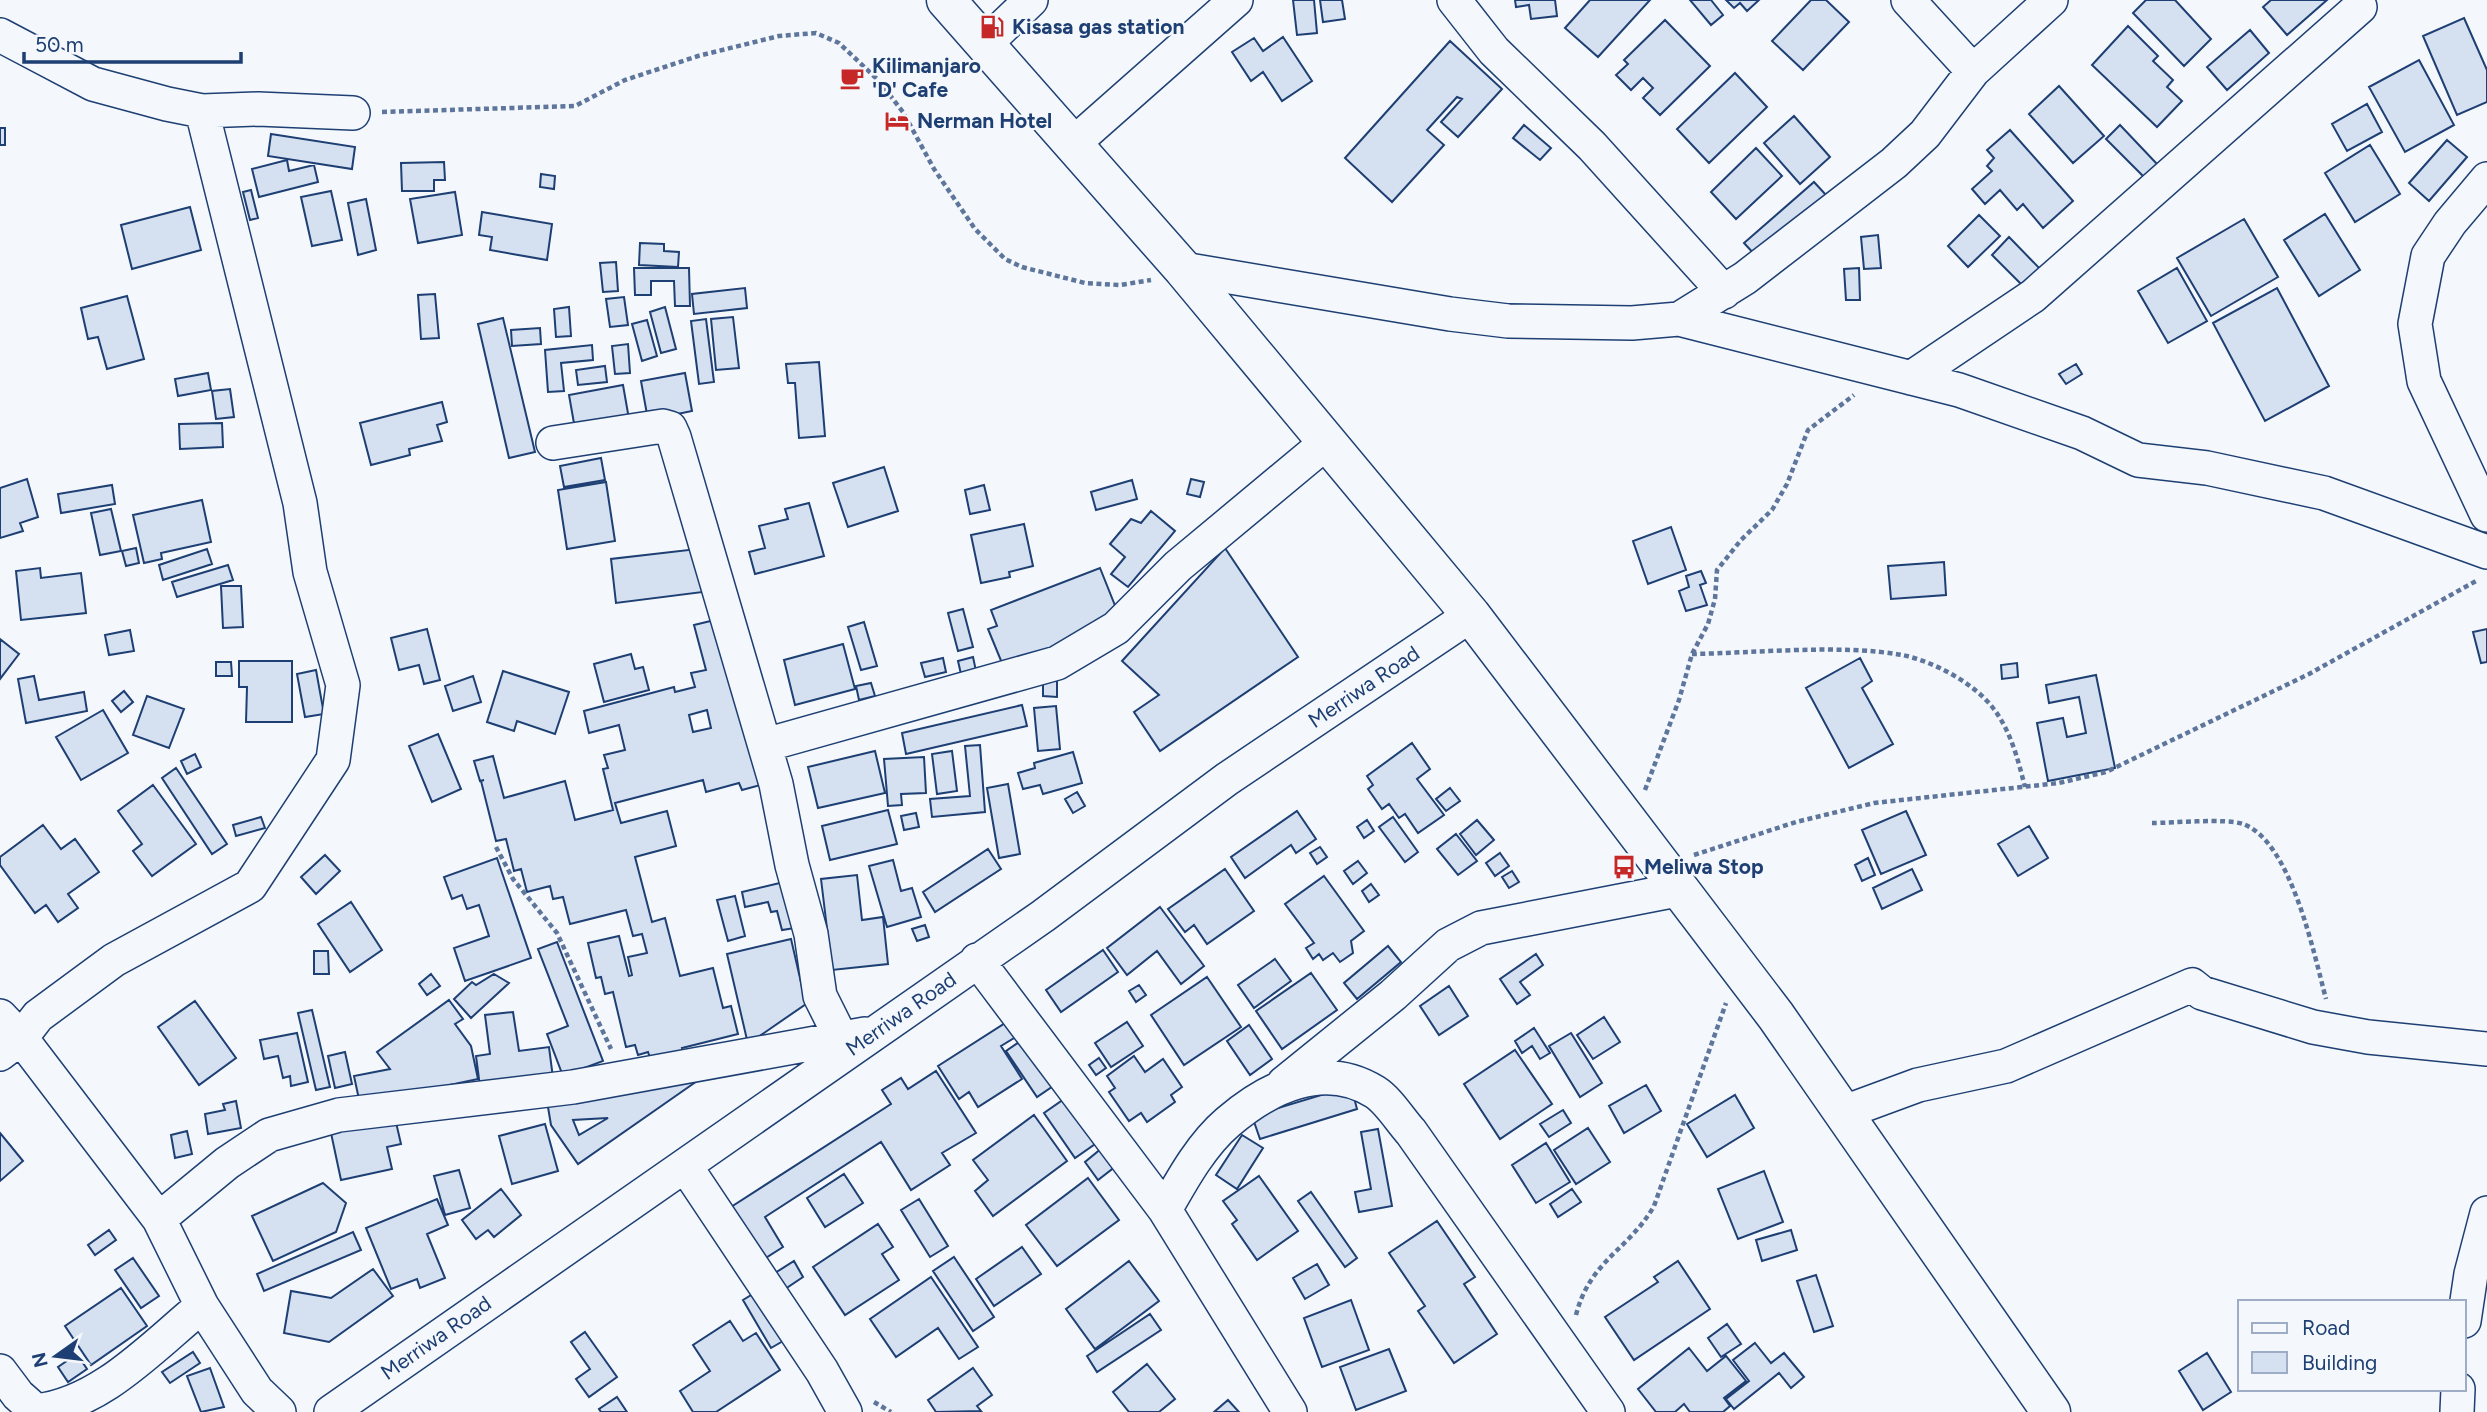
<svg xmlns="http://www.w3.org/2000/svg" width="2487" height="1412" viewBox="0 0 2487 1412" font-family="Figtree,sans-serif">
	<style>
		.building { fill: #d5e0f0; stroke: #1d3f73; stroke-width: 2; fill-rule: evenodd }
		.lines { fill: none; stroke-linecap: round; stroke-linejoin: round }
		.minor-casing { stroke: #1d3f73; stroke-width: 36 }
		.highway-casing { stroke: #1d3f73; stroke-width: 41 }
		.path { stroke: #5e769c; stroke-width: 4.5; stroke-dasharray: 5 3.5; stroke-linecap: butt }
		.minor { stroke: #f4f7fb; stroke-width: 33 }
		.highway { stroke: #f4f7fb; stroke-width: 38 }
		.labels { text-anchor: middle; stroke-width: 5; stroke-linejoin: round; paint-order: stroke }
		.poi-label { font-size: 21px; font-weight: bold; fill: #1d3f73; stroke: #f4f7fb; text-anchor: start }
		.street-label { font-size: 21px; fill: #1d3f73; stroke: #f4f7fb }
	</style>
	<rect width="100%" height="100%" fill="#f4f7fb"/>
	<path class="building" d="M1293 0H1314L1317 33 1297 35Z
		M1320 0H1342L1345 19 1323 22Z
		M1515 0H1555L1557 16 1531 19 1529 5 1516 7Z
		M1590 0H1650L1598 57 1565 28Z
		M1690 0H1711L1723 15 1711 25Z
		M1726 0H1759L1747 11 1740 3 1734 8Z
		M1811 0H1826L1849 22 1803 70 1772 41Z
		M2146 0H2175L2211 39 2184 66 2133 13Z
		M2271 0H2327L2287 35 2263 7Z
		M2464 18 2487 70V102L2457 115 2423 36Z
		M1665 20 1710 66 1660 115 1643 98 1653 88 1643 78 1631 90 1616 75 1628 64 1624 60Z
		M2128 26 2158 56 2153 61 2173 80 2167 87 2182 101 2157 127 2092 65Z
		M2250 30 2269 53 2227 90 2207 67Z
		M1283 37 1312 81 1282 101 1263 72 1251 81 1232 52 1254 38 1263 51Z
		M1450 41 1502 89 1458 137 1441 122 1462 99 1457 97 1427 130 1444 145 1392 202 1345 158Z
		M2419 60 2454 125 2405 152 2369 87Z
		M1735 73 1767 107 1709 163 1677 129Z
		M2059 86 2104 136 2073 163 2029 114Z
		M2367 104 2382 132 2347 151 2332 124Z
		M1794 116 1830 157 1800 184 1764 143Z
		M1524 125 1551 148 1540 160 1513 138Z
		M2120 125 2157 164 2144 177 2106 139Z
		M0 128H5V145H0Z
		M2010 130 2073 201 2043 228 2023 204 2017 210 2000 190 1985 204 1972 189 1992 171 1987 166 1994 158 1987 150Z
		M271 134 355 147 352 169 268 156Z
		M2447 140 2467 157 2429 201 2409 183Z
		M2370 145 2400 194 2355 222 2325 173Z
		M1756 148 1782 176 1736 219 1711 192Z
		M287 160 289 171 314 165 318 182 259 197 252 169Z
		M444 162 445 180H434V191H402L401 163Z
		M541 174 555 176 554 189 540 187Z
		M1814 182 1826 195 1756 256 1744 243Z
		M251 190 258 218 250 220 243 192Z
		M331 191 342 240 312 246 301 197Z
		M455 192 462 235 418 243 410 199Z
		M366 199 376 250 358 255 348 203Z
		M190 207 201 250 132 269 121 225Z
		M482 212 552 224 547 260 490 250 492 237 479 235Z
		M2325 214 2360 270 2319 296 2284 240Z
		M1979 215 2000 236 1968 267 1948 246Z
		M2244 219 2278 277 2211 316 2177 258Z
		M1878 235 1881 268 1864 269 1861 237Z
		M2009 237 2043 272 2026 289 1992 255Z
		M640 243 664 244V251L679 252 678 267 639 265Z
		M616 262 618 291 603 292 600 263Z
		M634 268H689L690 306H675L674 281H651V295H635Z
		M1859 268 1860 300H1846L1844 269Z
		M2177 268 2207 321 2168 343 2138 291Z
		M745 288 747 308 694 314 692 294Z
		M2277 288 2329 386 2265 421 2213 323Z
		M435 294 439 338 421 339 418 295Z
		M127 296 144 359 107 369 98 337 88 339 81 308Z
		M624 297 628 325 610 327 606 299Z
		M569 307 571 336 556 337 554 309Z
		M665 307 676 349 661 353 650 312Z
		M733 317 739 368 716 370 711 319Z
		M503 318 535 452 509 458 478 324Z
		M706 319 714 382 699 384 691 321Z
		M647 320 657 356 642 361 632 324Z
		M540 328 541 344 512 346 511 330Z
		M628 344 630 373 615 374 612 346Z
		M592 345 593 360 561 363 564 391 548 392 545 350Z
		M819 362 825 436 799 438 795 383H788L786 364Z
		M2076 364 2082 374 2066 384 2059 374Z
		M605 366 607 382 578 385 576 370Z
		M208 373 211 390 178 396 175 379Z
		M685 373 692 411 648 420 641 381Z
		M623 385 629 419 575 429 569 395Z
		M230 389 234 417 216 419 212 391Z
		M442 402 447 422 437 425 442 441 409 449 410 455 371 465 360 423Z
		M222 423 223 447 180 449 179 424Z
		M601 458 605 480 564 487 560 466Z
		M884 467 898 511 848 527 833 483Z
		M27 479 38 517 20 523 23 531 0 538V488Z
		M1191 479 1204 482 1200 497 1187 494Z
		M1132 480 1137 499 1096 510 1091 492Z
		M606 482 615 541 567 549 558 490Z
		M112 485 115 504 61 513 58 494Z
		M984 485 990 510 970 514 965 490Z
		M202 500 211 542 161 553 162 559 144 563 133 515Z
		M809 503 824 556 755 574 749 552 765 548 759 526 788 519 785 509Z
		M111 509 121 551 100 555 91 513Z
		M1151 511 1175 531 1128 587 1111 574 1125 557 1110 544 1131 519 1141 523Z
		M1024 524 1033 566 1009 572 1010 577 981 583 971 535Z
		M1671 527 1686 570 1648 584 1633 541Z
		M136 548 139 563 126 566 122 551Z
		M1225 548 1298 657 1160 751 1134 712 1159 695 1122 661Z
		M207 549 212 564 163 580 159 565Z
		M697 549 703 592 616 603 611 559Z
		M1944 562 1946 595 1891 599 1888 566Z
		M228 565 233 580 177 597 172 582Z
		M40 568 41 578 81 573 86 613 21 620 16 571Z
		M1100 568 1116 608 1087 637 1004 668 988 629 997 626 991 610Z
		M1701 571 1706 583 1700 585 1707 605 1686 611 1679 591 1689 587 1686 576Z
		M221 586H241L243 627 223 628Z
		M963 609 973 647 958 651 948 613Z
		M723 618 768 783 742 790 739 783 706 792 703 780 615 803 621 823 667 811 676 846 635 857 652 922 665 918 680 976 713 968 723 1008 731 1006 738 1034 682 1048 684 1056 650 1058 648 1052 638 1055 635 1045 626 1047 613 992 605 994 601 977 596 978 588 943 619 936 629 976 632 975 628 957 647 953 642 934 633 936 626 910 570 924 563 897 553 899 550 886 527 892 521 869 514 871 506 839 496 841 481 781 484 780 480 781 474 761 493 756 504 798 565 781 575 820 613 810 603 769 608 768 604 755 625 750 619 725 589 733 584 711 674 687 675 692 695 687 691 673 706 670 694 625ZM707 710 711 728 693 732 689 715Z
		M864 622 877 666 861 670 848 627Z
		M427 629 440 680 424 684 419 665 399 670 391 638Z
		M2487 629V662L2481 663 2473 632Z
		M130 630 134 651 109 655 105 635Z
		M0 639 19 654 0 679Z
		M843 644 855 689 795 705 784 660Z
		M631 654 635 669 643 667 649 690 604 702 594 664Z
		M973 657 976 671 961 674 958 661Z
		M943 658 946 672 925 677 921 663Z
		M1860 658 1872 681 1862 688 1893 744 1849 768 1806 688Z
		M239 661H292V722H246L247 687H239Z
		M216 662H231L232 676H216Z
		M2017 663 2018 677 2002 679 2001 665Z
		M316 670 324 714 305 717 297 674Z
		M503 671 569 692 555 734 517 721 514 731 487 722Z
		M2096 675 2115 768 2048 781 2037 723 2063 718 2067 737 2086 733 2079 697 2049 703 2046 685Z
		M34 676 39 700 84 692 87 711 26 723 18 679Z
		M473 676 481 702 453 711 445 686Z
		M1043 680 1057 681V697L1043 696Z
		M871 683 875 696 859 700 856 686Z
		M124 691 133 702 121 712 112 701Z
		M147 696 184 709 169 748 133 735Z
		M1022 705 1027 726 906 754 902 733Z
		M1056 706 1060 749 1038 751 1034 708Z
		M103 710 128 753 81 780 56 737Z
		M438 734 461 789 432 802 409 746Z
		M1412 743 1430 769 1417 779 1444 815 1418 833 1405 814 1399 818 1389 804 1382 809 1368 789 1373 785 1367 776Z
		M980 745 985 812 932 817 930 799 970 796 965 746Z
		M875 751 885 793 818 808 808 767Z
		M952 751 957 791 937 794 932 754Z
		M1073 752 1082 783 1043 794 1040 785 1023 789 1018 773 1035 768 1034 763Z
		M195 754 201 767 187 774 181 761Z
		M924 757 926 793 901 794 902 805 888 806 884 759Z
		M176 768 227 844 212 854 162 778Z
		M1008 784 1020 854 999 858 987 788Z
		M153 785 196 844 152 876 133 851 142 844 118 811Z
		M1450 788 1460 801 1446 811 1436 799Z
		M1077 792 1085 806 1073 813 1065 799Z
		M888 810 897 844 830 860 822 826Z
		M1297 811 1316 839 1296 853 1291 845 1245 878 1231 857Z
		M1906 811 1926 855 1881 874 1862 830Z
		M916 813 919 827 904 830 901 816Z
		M261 817 265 828 236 836 233 825Z
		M1393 817 1418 852 1405 862 1379 827Z
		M1367 820 1374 831 1364 838 1357 827Z
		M1477 820 1494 840 1476 855 1460 834Z
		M43 825 61 849 75 839 99 872 68 894 78 908 58 922 46 905 35 913 0 865V857Z
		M2029 826 2048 858 2018 876 1998 844Z
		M1456 834 1477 861 1458 875 1437 849Z
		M1320 847 1327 857 1317 864 1310 853Z
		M988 849 1001 869 935 912 923 892Z
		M1500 853 1509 866 1495 876 1486 863Z
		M325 855 340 871 316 894 301 877Z
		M497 858 531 958 465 981 454 948 489 936 479 905 467 909 462 895 452 899 444 877Z
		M1868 858 1875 875 1862 881 1855 865Z
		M893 860 901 891 912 888 921 917 887 927 869 866Z
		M1358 861 1367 873 1353 884 1344 871Z
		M1225 869 1254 911 1207 944 1194 925 1185 932 1168 909Z
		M1912 869 1922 890 1882 909 1873 888Z
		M1512 871 1519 882 1509 888 1502 877Z
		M857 875 862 920 883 917 888 964 832 970 821 879Z
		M1324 876 1364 931 1351 941 1353 953 1340 962 1333 953 1323 960 1319 954 1313 959 1306 948 1314 943 1285 904Z
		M784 882 795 928 782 930 777 911 771 912 768 902 745 907 742 892Z
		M1371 884 1379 895 1369 902 1362 891Z
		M735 896 745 936 728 941 717 900Z
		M351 902 382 950 350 972 318 924Z
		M1160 907 1204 966 1181 984 1157 951 1127 975 1107 948Z
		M925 925 929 937 917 941 912 929Z
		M791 939 806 1004 748 1044 727 954Z
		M557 942 603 1061 563 1076 547 1034 568 1026 538 949Z
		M1388 946 1401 962 1357 999 1344 983Z
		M1103 950 1118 972 1061 1012 1046 990Z
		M314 951H328L329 974H314Z
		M1536 954 1543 965 1520 982 1530 995 1517 1004 1500 979Z
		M1275 959 1291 981 1254 1008 1238 985Z
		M1311 973 1337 1010 1282 1049 1256 1011Z
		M431 974 440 986 427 995 419 984Z
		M494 974 509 983 471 1018 454 999 472 982 476 985Z
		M1207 977 1241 1027 1184 1065 1151 1015Z
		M1139 985 1146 995 1136 1002 1129 991Z
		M1449 986 1468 1016 1439 1035 1420 1006Z
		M449 1000 463 1019 455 1024 471 1046 478 1079 360 1104 354 1076 390 1069 377 1052Z
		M195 1001 236 1058 199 1085 158 1027Z
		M312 1010 330 1087 316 1090 298 1013Z
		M513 1012 519 1051 549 1047 553 1078 480 1087 476 1056 490 1054 485 1015Z
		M1604 1017 1620 1042 1593 1059 1577 1035Z
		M1010 1020 1019 1035 1001 1046 1022 1079 978 1107 969 1092 959 1099 938 1066Z
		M1127 1022 1143 1046 1111 1067 1095 1043Z
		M1249 1025 1272 1059 1250 1075 1227 1041Z
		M1534 1028 1550 1053 1540 1059 1532 1046 1522 1053 1515 1041Z
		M297 1033 308 1082 291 1086 290 1076 283 1078 278 1056 264 1059 260 1040Z
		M1571 1033 1602 1083 1580 1097 1549 1046Z
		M1028 1036 1059 1082 1037 1097 1006 1051Z
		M1515 1050 1552 1104 1500 1139 1464 1084Z
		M345 1052 352 1084 335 1088 328 1056Z
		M1134 1056 1145 1072 1163 1059 1182 1087 1171 1095 1175 1102 1147 1122 1141 1113 1129 1121 1109 1092 1115 1088 1107 1076Z
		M1099 1058 1106 1068 1096 1075 1089 1065Z
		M936 1071 976 1133 942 1153 950 1165 911 1190 881 1142 765 1217 783 1247 764 1259 731 1207 891 1104 882 1090 901 1078 908 1089Z
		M700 1079 578 1164 551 1125 547 1101ZM608 1118 579 1135 573 1120Z
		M1646 1085 1661 1111 1624 1133 1609 1106Z
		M1351 1086 1357 1109 1260 1139 1252 1116Z
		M1735 1095 1754 1128 1707 1157 1687 1124Z
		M1067 1097 1098 1142 1075 1158 1044 1113Z
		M236 1101 241 1128 208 1134 205 1114 225 1110 223 1104Z
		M1563 1110 1571 1123 1549 1137 1540 1124Z
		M1034 1115 1067 1161 993 1216 975 1191 988 1180 973 1160Z
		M395 1118 401 1144 387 1147 392 1169 341 1180 331 1133Z
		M545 1124 558 1171 512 1184 499 1136Z
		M1588 1128 1610 1162 1576 1184 1554 1150Z
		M1378 1129 1392 1206 1359 1212 1355 1192 1371 1189 1361 1132Z
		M187 1131 192 1154 175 1158 171 1135Z
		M0 1133 23 1161 0 1181Z
		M1242 1135 1263 1148 1237 1189 1216 1175Z
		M1546 1143 1570 1182 1536 1203 1512 1165Z
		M1102 1148 1116 1166 1098 1180 1085 1162Z
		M459 1170 470 1208 445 1215 434 1176Z
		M1764 1171 1783 1222 1738 1239 1718 1189Z
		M844 1174 863 1203 825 1227 807 1198Z
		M1259 1176 1298 1231 1257 1260 1232 1224 1237 1220 1223 1201Z
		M1088 1178 1119 1220 1057 1266 1026 1225Z
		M323 1183 346 1203 336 1232 273 1261 252 1216Z
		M501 1189 521 1215 494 1237 488 1230 476 1239 462 1220Z
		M1572 1189 1581 1202 1558 1217 1550 1204Z
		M1311 1192 1357 1258 1345 1267 1298 1201Z
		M437 1199 448 1225 427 1234 445 1278 420 1288 417 1279 391 1289 366 1228Z
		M919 1199 948 1246 930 1257 901 1210Z
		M1437 1221 1475 1277 1464 1284 1497 1334 1454 1363 1418 1311 1425 1306 1389 1253Z
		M878 1224 893 1247 882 1254 899 1280 845 1315 813 1267Z
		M109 1230 116 1240 95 1255 88 1245Z
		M1791 1230 1797 1250 1762 1261 1756 1240Z
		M353 1232 361 1250 264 1291 257 1274Z
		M1022 1247 1041 1274 994 1306 976 1279Z
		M954 1257 994 1317 973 1331 933 1271Z
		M133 1258 159 1296 141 1308 115 1270Z
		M794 1261 803 1277 785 1289 775 1273Z
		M1129 1261 1159 1301 1095 1349 1066 1309Z
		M1678 1261 1710 1309 1634 1360 1605 1317 1658 1282 1654 1277Z
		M1317 1264 1329 1285 1305 1299 1293 1278Z
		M373 1269 393 1296 329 1342 284 1333 291 1291 331 1298Z
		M1816 1275 1833 1326 1814 1332 1797 1281Z
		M931 1277 978 1347 959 1359 938 1328 896 1357 870 1319Z
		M121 1288 147 1326 91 1365 65 1326Z
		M761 1289 790 1337 771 1348 743 1300Z
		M1351 1300 1369 1350 1322 1367 1304 1318Z
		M1150 1314 1161 1330 1097 1372 1087 1356Z
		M730 1321 743 1341 756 1333 780 1370 716 1412H693L680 1391 710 1371 693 1345Z
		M1727 1324 1741 1344 1721 1357 1708 1338Z
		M585 1332 617 1377 589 1397 576 1379 590 1369 571 1342Z
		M1755 1343 1771 1363 1784 1353 1804 1377 1791 1388 1779 1373 1734 1409 1726 1399 1749 1381 1733 1360Z
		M1689 1348 1707 1371 1726 1356 1746 1381 1724 1398 1730 1406 1723 1412H1690L1684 1404 1675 1412H1656L1638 1389Z
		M1389 1349 1406 1391 1356 1410 1340 1367Z
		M193 1352 200 1363 170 1383 162 1372Z
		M2207 1353 2231 1392 2203 1410 2179 1371Z
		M77 1354 87 1369 68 1382 58 1367Z
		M1147 1364 1175 1399 1159 1412H1129L1113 1392Z
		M210 1368 224 1407 201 1412 187 1376Z
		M973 1368 992 1395 977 1406 981 1411 936 1412 928 1400Z
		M617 1397 627 1412H601L599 1409Z
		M1228 1400 1239 1412H1214Z"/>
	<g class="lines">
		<g class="minor-casing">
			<path id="minor" d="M1454 0 1494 51 1592 146 1724 292
				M1908 0 1973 71
				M0 35 93 84 167 104 202 111 258 109 353 113
				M985 44 1031 0
				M1073 144 1236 0
				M2487 179 2450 223 2428 256 2415 324 2424 381 2487 515
				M1183 269 1450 314 1508 321 1632 323 1679 319 1745 278 1894 163 1925 134 1973 71 2051 0
				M1679 319 1959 390 2082 433 2138 460 2207 468 2324 493 2487 552
				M1911 378 2033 296 2360 7
				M553 443 663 426 670 428 674 437 776 784 792 865 811 934 820 996 841 1038
				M765 745 1057 663 1116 628 1178 566 1327 442
				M977 960 1165 1210 1290 1412
				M0 1016 21 1038 0 1054
				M1284 1083 1393 995 1448 945 1481 928 1682 889
				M1842 1113 1918 1085 2006 1066 2192 985 2202 993 2313 1027 2368 1037 2487 1049
				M686 1167 822 1371 845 1412
				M1165 1210C1182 1180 1201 1145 1228 1122 1269 1087 1324 1060 1375 1092 1389 1101 1400 1120 1411 1132L1608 1412
				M159 1219 21 1038 38 1016 114 960 250 886 333 760 343 685 310 572 300 503 202 111
				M202 1306 159 1219 227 1163 269 1135 339 1115 573 1087 865 1034
				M2464 1321 2471 1274 2487 1213
				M0 1371 18 1395 36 1411C101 1404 153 1346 202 1306L257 1391 279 1412
				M331 1412 1043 916 1227 779 1471 615
				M2457 1412 2458 1389"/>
		</g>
		<g class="highway-casing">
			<path id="highway" d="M946 0 1183 269 1471 615 1776 1016 2051 1412"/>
		</g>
		<path class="path" d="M382 112 575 106 625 80 698 56 779 36 816 33 839 43 878 80 903 112 934 169 975 229 1005 259 1022 267 1085 283 1120 285 1151 280
			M1692 654C1755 653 1841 644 1902 655 1933 661 1974 683 1993 708 2011 731 2018 760 2025 787
			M1645 790 1679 700 1692 654 1708 624 1715 599 1717 570 1741 540 1772 510 1787 484 1808 430 1854 395
			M2152 823C2173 823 2225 818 2243 824 2291 841 2314 954 2326 999
			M496 847 513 879 557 933 611 1049
			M1694 855 1796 822 1874 803 2059 783 2106 772 2309 674 2476 581
			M1576 1315C1590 1260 1629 1250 1654 1206L1726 1003
			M874 1402 891 1412"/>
		<use href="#minor" class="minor"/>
		<use href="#highway" class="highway"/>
	</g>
	<defs>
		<g id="fuel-bare" transform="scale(1.89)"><path d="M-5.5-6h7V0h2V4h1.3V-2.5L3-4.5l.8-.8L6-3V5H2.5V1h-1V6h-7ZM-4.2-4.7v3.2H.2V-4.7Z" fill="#c62828" stroke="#f4f7fb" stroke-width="2.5" paint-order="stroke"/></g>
		<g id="cafe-bare" transform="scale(1.89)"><path d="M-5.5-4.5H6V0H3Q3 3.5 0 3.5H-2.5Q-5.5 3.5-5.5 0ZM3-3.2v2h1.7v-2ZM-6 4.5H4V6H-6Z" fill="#c62828" stroke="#f4f7fb" stroke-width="2.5" paint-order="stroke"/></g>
		<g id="hotel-bare" transform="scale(1.89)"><path d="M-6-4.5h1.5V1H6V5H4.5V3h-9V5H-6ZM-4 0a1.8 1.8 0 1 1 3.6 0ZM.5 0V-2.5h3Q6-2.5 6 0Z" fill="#c62828" stroke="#f4f7fb" stroke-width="2.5" paint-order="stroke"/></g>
		<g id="bus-bare" transform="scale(1.89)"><path d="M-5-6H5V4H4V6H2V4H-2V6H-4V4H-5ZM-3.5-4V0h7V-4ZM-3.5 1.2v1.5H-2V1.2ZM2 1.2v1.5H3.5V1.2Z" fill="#c62828" stroke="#f4f7fb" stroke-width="2.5" paint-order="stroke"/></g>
	</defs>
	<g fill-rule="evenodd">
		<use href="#fuel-bare" x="992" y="27"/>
		<use href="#cafe-bare" x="852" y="78"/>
		<use href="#hotel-bare" x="897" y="121"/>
		<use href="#bus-bare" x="1624" y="867"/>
	</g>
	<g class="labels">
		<g class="poi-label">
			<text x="1012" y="34">Kisasa gas station</text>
			<text x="872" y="73">Kilimanjaro<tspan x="872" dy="24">'D' Cafe</tspan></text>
			<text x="917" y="128">Nerman Hotel</text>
			<text x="1644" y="874">Meliwa Stop</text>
		</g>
		<g class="street-label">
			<text transform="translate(1364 687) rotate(-34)" y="7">Merriwa Road</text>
			<text transform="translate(901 1014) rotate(-35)" y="7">Merriwa Road</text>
			<text transform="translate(436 1338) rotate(-35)" y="7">Merriwa Road</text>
		</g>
	</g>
	<rect x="2238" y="1300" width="228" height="91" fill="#f4f7fb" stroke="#9eadc5" stroke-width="2"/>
	<rect x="2252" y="1323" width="35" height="10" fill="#f4f7fb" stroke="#9eadc5" stroke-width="2"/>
	<text x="2302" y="1335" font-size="21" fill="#1d3f73">Road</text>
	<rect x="2252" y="1352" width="35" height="21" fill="#d5e0f0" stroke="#9eadc5" stroke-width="2"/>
	<text x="2302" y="1370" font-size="21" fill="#1d3f73">Building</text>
	<g transform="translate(56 1356) rotate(256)" stroke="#f4f7fb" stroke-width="5" paint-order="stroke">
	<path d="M0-5L12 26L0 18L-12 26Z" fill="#1d3f73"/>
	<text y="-10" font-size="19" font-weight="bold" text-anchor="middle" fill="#1d3f73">N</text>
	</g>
	<path d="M24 52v10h217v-10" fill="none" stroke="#1d3f73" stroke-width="3.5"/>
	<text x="35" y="52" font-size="21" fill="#1d3f73" stroke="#f4f7fb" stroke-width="5" paint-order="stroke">50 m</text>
</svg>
